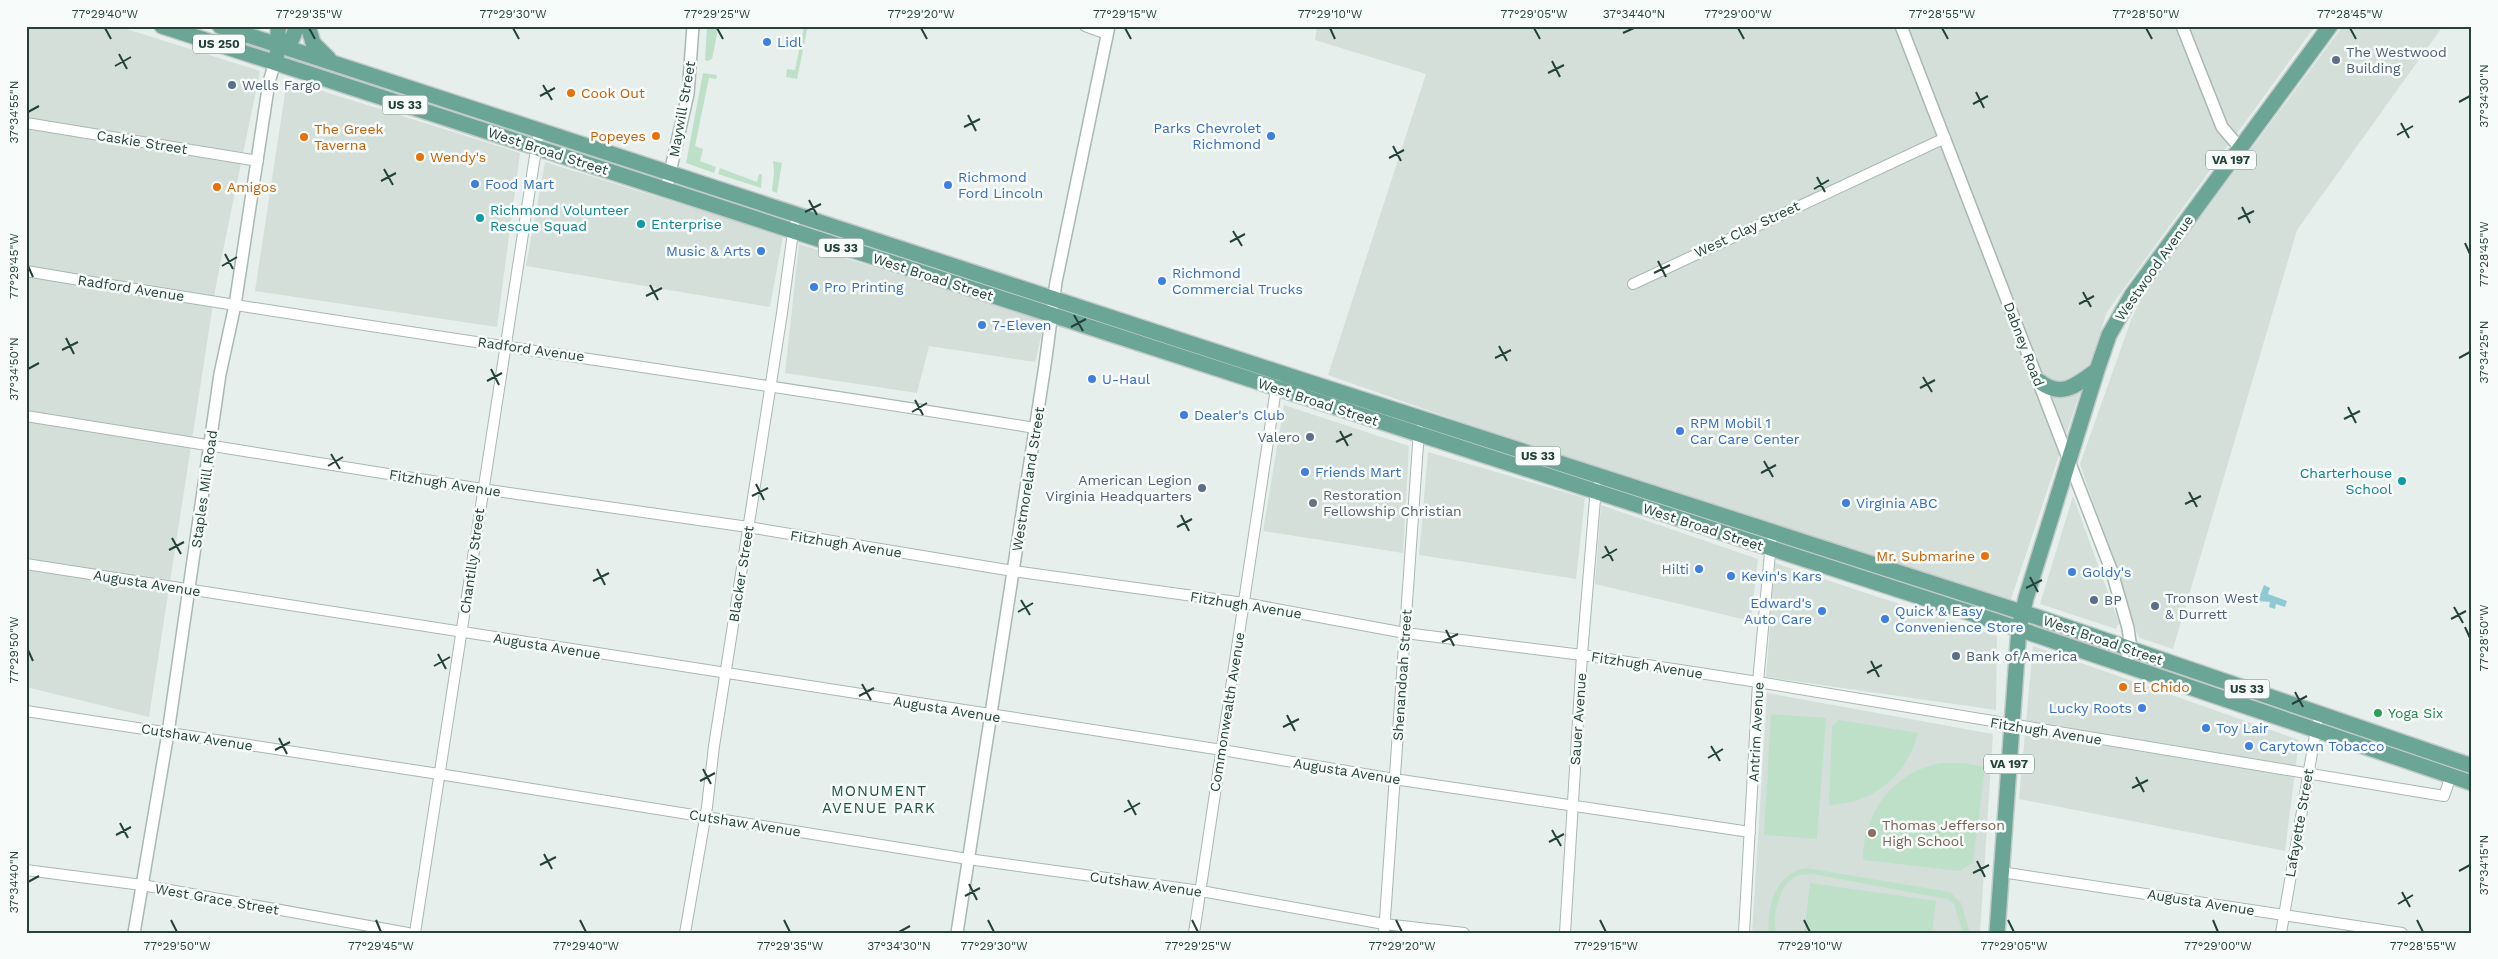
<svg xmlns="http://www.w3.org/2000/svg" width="2498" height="959" viewBox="0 0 2498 959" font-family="'Work Sans',sans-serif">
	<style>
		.built { fill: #d4dfda }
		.green { fill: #bfe0c8 }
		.water { fill: #8ec9d4 }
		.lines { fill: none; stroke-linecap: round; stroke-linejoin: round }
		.minor-casing { stroke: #a8b8b2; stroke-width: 12 }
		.tertiary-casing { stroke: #a8b8b2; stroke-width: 14 }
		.primary-casing { stroke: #c2cac8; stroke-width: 18 }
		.minor { stroke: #fff; stroke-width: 10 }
		.tertiary { stroke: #fff; stroke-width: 11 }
		.primary { stroke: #6aa596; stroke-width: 15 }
		.ticks { fill: none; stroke: #24423a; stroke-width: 2 }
		.shop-dot { fill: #3f7fe0; stroke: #f7fbf9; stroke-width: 2 }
		.service-dot { fill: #5c6f8a; stroke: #f7fbf9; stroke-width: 2 }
		.food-dot { fill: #e8710a; stroke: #f7fbf9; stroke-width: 2 }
		.culture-dot { fill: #0f9aa8; stroke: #f7fbf9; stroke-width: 2 }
		.worship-dot { fill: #6b7280; stroke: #f7fbf9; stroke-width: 2 }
		.leisure-dot { fill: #2e9e5b; stroke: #f7fbf9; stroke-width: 2 }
		.education-dot { fill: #8d6e63; stroke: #f7fbf9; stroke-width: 2 }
		.labels { text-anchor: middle; stroke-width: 5; stroke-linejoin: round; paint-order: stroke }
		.shield { fill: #f7fbf9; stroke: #637a73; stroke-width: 1 }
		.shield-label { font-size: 12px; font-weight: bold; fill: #24423a }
		.shop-label { font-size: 14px; fill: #366cbe; stroke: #f7fbf9; text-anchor: start }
		.service-label { font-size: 14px; fill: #4e5e75; stroke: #f7fbf9; text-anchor: start }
		.food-label { font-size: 14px; fill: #c56008; stroke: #f7fbf9; text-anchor: start }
		.street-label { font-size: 14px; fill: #24423a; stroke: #f7fbf9 }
		.culture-label { font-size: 14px; fill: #0d838f; stroke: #f7fbf9; text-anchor: start }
		.worship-label { font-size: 14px; fill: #5b616d; stroke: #f7fbf9; text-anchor: start }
		.leisure-label { font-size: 14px; fill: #27864d; stroke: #f7fbf9; text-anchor: start }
		.education-label { font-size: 14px; fill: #785e54; stroke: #f7fbf9; text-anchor: start }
		.neighbourhood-label { font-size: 15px; letter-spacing: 1px; fill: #1f5548; stroke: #f7fbf9 }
		.neatline { fill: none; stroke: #24423a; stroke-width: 2 }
		.ticks-label { font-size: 12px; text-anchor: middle; fill: #24423a }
	</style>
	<rect width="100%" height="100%" fill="#e6efeb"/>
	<path class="built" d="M26 26H117L260 71 216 285 149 717 26 687Z
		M1317 26H2315L2107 312 2006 614 1328 375 1426 74 1315 40Z
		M2343 26H2443L2297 230 2173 649 2140 638 2137 633 2080 464 2131 320 2144 293Z
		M287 80 520 153 497 327 255 291Z
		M545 162 783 236 770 307 526 266Z
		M799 244 1045 320 1035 362 929 346 917 393 785 373Z
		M1284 405 1409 446 1403 553 1263 531Z
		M1428 452 1585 498 1576 579 1419 555Z
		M2073 496 2119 623 2116 629 2040 604Z
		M1601 505 1758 559 1751 621 1595 584Z
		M1775 563 1997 636 1996 710 1766 677Z
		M2033 646 2299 740 2285 851 2019 799Z
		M1767 693 1993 734 1980 933H1752Z"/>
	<path class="green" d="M707 26 718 29 712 59 708 61 705 60Z
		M804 26H808L797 79 786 77 787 69 795 70Z
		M703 73 717 75 716 79 709 78 695 146 703 149 700 161 716 167 714 173 686 163Z
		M773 161 782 163 777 193 772 191 774 173Z
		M720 168 757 182 759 174H762L761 188 718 174Z
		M1771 714 1826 718 1817 839 1764 835Z
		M1839 720 1918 733C1906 776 1875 803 1829 805L1832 726Z
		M1942 763H1964L1985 767 1973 863 1960 871 1863 860C1863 812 1894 771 1942 763Z
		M1806 868 1950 892 1961 903 1970 933H1963L1954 904 1947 899 1812 874C1806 875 1798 874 1793 878 1778 890 1772 915 1776 933H1769C1766 906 1777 872 1806 868Z
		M1810 883 1936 901 1932 933H1804Z"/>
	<path class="water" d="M2264 585 2270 588 2268 594 2287 601 2285 607 2276 604 2275 609 2269 607 2270 602 2258 601Z"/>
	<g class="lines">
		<g class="minor-casing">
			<path id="minor" d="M1085 26 1107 34
				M26 123 258 161
				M26 271C362 328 699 373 1035 428
				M1633 284 1945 138
				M26 416 482 489 748 527 1013 571 1244 603 1405 633 1582 655 1758 682 2444 796 2451 776
				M26 564 1222 750 1394 779 1750 832
				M26 711 439 774 968 859 1201 891 1384 924 1464 933
				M26 870 142 885 408 933
				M2001 872 2402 933
				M415 933 539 130
				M685 933 707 807 714 746 782 313 794 225
				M1194 933 1277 382
				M1384 933 1419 430
				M1565 933 1582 655 1596 487
				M1744 933 1758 682 1771 542
				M2281 933 2317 724"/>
		</g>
		<g class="tertiary-casing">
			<path id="tertiary" d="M1901 26 2112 572 2128 628 2131 649 2125 664
				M2182 26 2222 127 2240 148
				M666 190 688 94 693 26
				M134 933 168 733 220 374 235 305 269 82 275 62
				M957 933 1045 365 1056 282 1109 26"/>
		</g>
		<g class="primary-casing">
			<path id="primary" d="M162 26 1998 622 2472 783
				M220 26 1299 379 2046 620 2472 766
				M308 26 313 43 329 59
				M280 46 292 39 297 26
				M277 54C280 44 276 36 279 26
				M2039 381C2061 399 2077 385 2097 370
				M1997 933 2019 628 2026 598 2097 370 2109 335 2132 295 2330 26"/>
		</g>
		<use href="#minor" class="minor"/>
		<use href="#tertiary" class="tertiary"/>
		<use href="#primary" class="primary"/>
	</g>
	<path class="ticks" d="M105 28 111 39M309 28 315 39M513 28 519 39M717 28 723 39M921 28 927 39M1125 28 1131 39M1330 28 1335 39M1534 28 1540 39M1738 28 1744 39M1942 28 1948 39M2146 28 2152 39M2350 28 2356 39M1623 33 1634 28M119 54 127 69M1552 61 1560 77M115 66 131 57M1548 73 1564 65M543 85 552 100M1976 92 1984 108M540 96 555 88M2459 102 2470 96M1973 104 1988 96M28 112 39 106M968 115 976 131M2401 123 2409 138M964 127 980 119M2397 135 2413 126M1393 146 1401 161M1389 158 1404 150M384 169 393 185M1817 177 1825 192M381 181 396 173M1814 189 1829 180M809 200 817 215M2242 207 2250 223M805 212 821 204M2238 219 2254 211M1233 231 1242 246M1230 242 1245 234M2465 243 2470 254M225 254 233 269M1658 261 1666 277M28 266 33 277M222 266 237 257M1654 273 1670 265M650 285 658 300M2083 292 2091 307M646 296 662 288M2079 304 2094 296M1074 315 1083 331M1071 327 1086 319M66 338 74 354M1499 346 1507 361M62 350 78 342M1495 358 1511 350M2459 358 2470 352M28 369 39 363M491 369 499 385M1923 377 1932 392M487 381 502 373M1920 388 1935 380M915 400 923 415M2348 407 2356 423M912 412 927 403M2344 419 2360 411M1340 431 1348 446M1336 442 1352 434M331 454 340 469M1764 461 1773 477M328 466 343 457M1761 473 1776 465M756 484 764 500M2189 492 2197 507M752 496 768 488M2185 504 2201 496M1181 515 1189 531M1177 527 1192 519M172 538 181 554M1605 546 1613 561M169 550 184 542M1602 558 1617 549M597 569 605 585M2030 577 2038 592M593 581 609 573M2026 588 2042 580M1021 600 1030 615M2454 607 2463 623M1018 612 1033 603M2451 619 2466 611M2465 627 2470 638M1446 630 1454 646M1442 642 1458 634M28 650 33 661M438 654 446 669M1871 661 1879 677M434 666 450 657M1867 673 1882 665M862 684 871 700M2295 692 2303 707M859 696 874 688M2292 704 2307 696M1287 715 1295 731M1283 727 1299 719M279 738 287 754M1711 746 1720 761M275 750 290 742M1708 758 1723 749M703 769 711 784M2136 777 2144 792M700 781 715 773M2132 788 2148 780M1128 800 1136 815M1124 812 1140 803M120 823 128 838M1552 830 1561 846M116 835 131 827M1549 842 1564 834M544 854 552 869M1977 861 1985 877M540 865 556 857M2459 871 2470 865M1973 873 1989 865M28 882 39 876M969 884 977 900M2402 892 2410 907M965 896 980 888M2398 904 2413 895M171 920 177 932M376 920 381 932M580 920 586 932M784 920 790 932M988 920 994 932M1192 920 1198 932M1396 920 1402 932M1600 920 1606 932M1804 920 1810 932M2008 920 2014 932M2213 920 2218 932M2417 920 2423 932M899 932 910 926"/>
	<g class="shop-dot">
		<circle cx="767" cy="42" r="5"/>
		<circle cx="1271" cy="136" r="5"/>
		<circle cx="475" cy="184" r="5"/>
		<circle cx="948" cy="185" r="5"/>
		<circle cx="761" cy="251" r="5"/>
		<circle cx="1162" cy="281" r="5"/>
		<circle cx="814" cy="287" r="5"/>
		<circle cx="982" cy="325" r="5"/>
		<circle cx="1092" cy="379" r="5"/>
		<circle cx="1184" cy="415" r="5"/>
		<circle cx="1680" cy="431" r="5"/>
		<circle cx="1305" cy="472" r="5"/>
		<circle cx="1846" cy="503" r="5"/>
		<circle cx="1699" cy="569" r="5"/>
		<circle cx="2072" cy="572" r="5"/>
		<circle cx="1731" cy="576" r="5"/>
		<circle cx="1822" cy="611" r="5"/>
		<circle cx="1885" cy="619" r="5"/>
		<circle cx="2142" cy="708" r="5"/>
		<circle cx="2206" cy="728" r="5"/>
		<circle cx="2249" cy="746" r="5"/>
	</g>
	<g class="service-dot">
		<circle cx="2336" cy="60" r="5"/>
		<circle cx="232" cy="85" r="5"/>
		<circle cx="1310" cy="437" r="5"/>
		<circle cx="1202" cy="488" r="5"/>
		<circle cx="2094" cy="600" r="5"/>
		<circle cx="2155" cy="606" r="5"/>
		<circle cx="1956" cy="656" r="5"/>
	</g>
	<g class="food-dot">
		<circle cx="571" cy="93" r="5"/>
		<circle cx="656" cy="136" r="5"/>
		<circle cx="304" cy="137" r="5"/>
		<circle cx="420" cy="157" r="5"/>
		<circle cx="217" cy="187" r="5"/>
		<circle cx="1985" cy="556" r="5"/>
		<circle cx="2123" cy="687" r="5"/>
	</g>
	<g class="culture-dot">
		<circle cx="480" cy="218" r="5"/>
		<circle cx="641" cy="224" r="5"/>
		<circle cx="2402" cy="481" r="5"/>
	</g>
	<circle class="worship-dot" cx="1313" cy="503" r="5"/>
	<circle class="leisure-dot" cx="2378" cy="713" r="5"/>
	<circle class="education-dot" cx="1872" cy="833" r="5"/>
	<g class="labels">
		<g class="shield">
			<rect x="193" y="34.5" width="52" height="19" rx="4"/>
			<rect x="382.5" y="95.5" width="45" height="19" rx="4"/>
			<rect x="2206" y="150.5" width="50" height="19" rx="4"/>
			<rect x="818.5" y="238.5" width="45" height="19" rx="4"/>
			<rect x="1515.5" y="446.5" width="45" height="19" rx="4"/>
			<rect x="2224.5" y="679.5" width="45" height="19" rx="4"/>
			<rect x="1984" y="754.5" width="50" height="19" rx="4"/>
		</g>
		<g class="shield-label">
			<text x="219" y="48">US 250</text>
			<text x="405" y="109">US 33</text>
			<text x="2231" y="164">VA 197</text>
			<text x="841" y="252">US 33</text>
			<text x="1538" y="460">US 33</text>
			<text x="2247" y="693">US 33</text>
			<text x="2009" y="768">VA 197</text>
		</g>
		<g class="shop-label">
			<text x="777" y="47">Lidl</text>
			<text x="1261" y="133" text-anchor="end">Parks Chevrolet<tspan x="1261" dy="16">Richmond</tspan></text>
			<text x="958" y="182">Richmond<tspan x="958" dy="16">Ford Lincoln</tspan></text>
			<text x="485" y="189">Food Mart</text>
			<text x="751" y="256" text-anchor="end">Music &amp; Arts</text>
			<text x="1172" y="278">Richmond<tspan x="1172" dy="16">Commercial Trucks</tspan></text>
			<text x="824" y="292">Pro Printing</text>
			<text x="992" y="330">7-Eleven</text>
			<text x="1102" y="384">U-Haul</text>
			<text x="1194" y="420">Dealer's Club</text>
			<text x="1690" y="428">RPM Mobil 1<tspan x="1690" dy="16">Car Care Center</tspan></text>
			<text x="1315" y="477">Friends Mart</text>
			<text x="1856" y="508">Virginia ABC</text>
			<text x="1689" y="574" text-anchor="end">Hilti</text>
			<text x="2082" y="577">Goldy's</text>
			<text x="1741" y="581">Kevin's Kars</text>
			<text x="1812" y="608" text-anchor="end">Edward's<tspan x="1812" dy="16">Auto Care</tspan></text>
			<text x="1895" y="616">Quick &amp; Easy<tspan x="1895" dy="16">Convenience Store</tspan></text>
			<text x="2132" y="713" text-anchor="end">Lucky Roots</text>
			<text x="2216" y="733">Toy Lair</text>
			<text x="2259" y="751">Carytown Tobacco</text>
		</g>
		<g class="service-label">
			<text x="2346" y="57">The Westwood<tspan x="2346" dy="16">Building</tspan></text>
			<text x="242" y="90">Wells Fargo</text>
			<text x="1300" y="442" text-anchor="end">Valero</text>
			<text x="1192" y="485" text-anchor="end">American Legion<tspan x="1192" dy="16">Virginia Headquarters</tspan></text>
			<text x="2165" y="603">Tronson West<tspan x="2165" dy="16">&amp; Durrett</tspan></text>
			<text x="2104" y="605">BP</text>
			<text x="1966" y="661">Bank of America</text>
		</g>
		<g class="food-label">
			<text x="581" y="98">Cook Out</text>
			<text x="314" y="134">The Greek<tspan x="314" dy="16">Taverna</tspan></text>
			<text x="646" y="141" text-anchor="end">Popeyes</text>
			<text x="430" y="162">Wendy's</text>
			<text x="227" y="192">Amigos</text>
			<text x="1975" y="561" text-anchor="end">Mr. Submarine</text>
			<text x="2133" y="692">El Chido</text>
		</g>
		<g class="street-label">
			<text transform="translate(682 109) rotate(-80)" y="5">Maywill Street</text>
			<text transform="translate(142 142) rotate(9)" y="5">Caskie Street</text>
			<text transform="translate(548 151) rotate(18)" y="5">West Broad Street</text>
			<text transform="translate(1747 229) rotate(-25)" y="5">West Clay Street</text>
			<text transform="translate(2154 268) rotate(-55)" y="5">Westwood Avenue</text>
			<text transform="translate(933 277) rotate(18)" y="5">West Broad Street</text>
			<text transform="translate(131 288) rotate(9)" y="5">Radford Avenue</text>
			<text transform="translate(2024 344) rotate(69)" y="5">Dabney Road</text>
			<text transform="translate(531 349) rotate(8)" y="5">Radford Avenue</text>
			<text transform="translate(1318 402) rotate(18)" y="5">West Broad Street</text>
			<text transform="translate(1028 479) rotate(-81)" y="5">Westmoreland Street</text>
			<text transform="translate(445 483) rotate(9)" y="5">Fitzhugh Avenue</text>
			<text transform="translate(204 489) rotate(-82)" y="5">Staples Mill Road</text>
			<text transform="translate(1703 527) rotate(18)" y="5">West Broad Street</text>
			<text transform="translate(846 544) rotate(9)" y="5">Fitzhugh Avenue</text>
			<text transform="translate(472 561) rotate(-82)" y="5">Chantilly Street</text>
			<text transform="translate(741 574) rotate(-81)" y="5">Blacker Street</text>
			<text transform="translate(147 583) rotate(9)" y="5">Augusta Avenue</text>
			<text transform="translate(1246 605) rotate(9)" y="5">Fitzhugh Avenue</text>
			<text transform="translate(2103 640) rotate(19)" y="5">West Broad Street</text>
			<text transform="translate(547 646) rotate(9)" y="5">Augusta Avenue</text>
			<text transform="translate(1647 665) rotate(9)" y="5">Fitzhugh Avenue</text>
			<text transform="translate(1402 675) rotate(-86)" y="5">Shenandoah Street</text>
			<text transform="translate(947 709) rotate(9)" y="5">Augusta Avenue</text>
			<text transform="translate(1227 712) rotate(-81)" y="5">Commonwealth Avenue</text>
			<text transform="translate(1578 719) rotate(-86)" y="5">Sauer Avenue</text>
			<text transform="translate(2046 731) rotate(9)" y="5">Fitzhugh Avenue</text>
			<text transform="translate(1756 732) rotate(-87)" y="5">Antrim Avenue</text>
			<text transform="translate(197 737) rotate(9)" y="5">Cutshaw Avenue</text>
			<text transform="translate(1347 771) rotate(9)" y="5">Augusta Avenue</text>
			<text transform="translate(745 823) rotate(9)" y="5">Cutshaw Avenue</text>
			<text transform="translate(2299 823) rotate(-80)" y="5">Lafayette Street</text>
			<text transform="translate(1146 884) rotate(8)" y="5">Cutshaw Avenue</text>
			<text transform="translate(217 899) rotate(10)" y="5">West Grace Street</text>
			<text transform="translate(2201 902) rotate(9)" y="5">Augusta Avenue</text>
		</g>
		<g class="culture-label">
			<text x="490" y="215">Richmond Volunteer<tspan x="490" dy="16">Rescue Squad</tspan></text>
			<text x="651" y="229">Enterprise</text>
			<text x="2392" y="478" text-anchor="end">Charterhouse<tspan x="2392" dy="16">School</tspan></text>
		</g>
		<g class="worship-label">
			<text x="1323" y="500">Restoration<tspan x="1323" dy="16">Fellowship Christian</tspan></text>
		</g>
		<g class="leisure-label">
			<text x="2388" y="718">Yoga Six</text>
		</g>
		<g class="education-label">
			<text x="1882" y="830">Thomas Jefferson<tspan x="1882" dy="16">High School</tspan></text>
		</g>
		<g class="neighbourhood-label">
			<text x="879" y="796">MONUMENT<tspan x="879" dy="17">AVENUE PARK</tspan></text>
		</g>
	</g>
	<rect width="2498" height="959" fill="none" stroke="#f7fbf9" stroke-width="55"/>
	<rect x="28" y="28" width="2442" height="904" class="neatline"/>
	<g class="ticks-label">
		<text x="105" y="18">77°29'40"W</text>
		<text x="309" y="18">77°29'35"W</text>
		<text x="513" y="18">77°29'30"W</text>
		<text x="717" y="18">77°29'25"W</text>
		<text x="921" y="18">77°29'20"W</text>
		<text x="1125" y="18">77°29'15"W</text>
		<text x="1330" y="18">77°29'10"W</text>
		<text x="1534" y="18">77°29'05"W</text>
		<text x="1634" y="18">37°34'40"N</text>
		<text x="1738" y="18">77°29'00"W</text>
		<text x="1942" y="18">77°28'55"W</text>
		<text x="2146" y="18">77°28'50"W</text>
		<text x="2350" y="18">77°28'45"W</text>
		<text transform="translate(2484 96) rotate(-90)" y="4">37°34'30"N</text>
		<text transform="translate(14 112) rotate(-90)" y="4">37°34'55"N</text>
		<text transform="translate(2484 254) rotate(-90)" y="4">77°28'45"W</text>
		<text transform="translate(14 266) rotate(-90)" y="4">77°29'45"W</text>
		<text transform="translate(2484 352) rotate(-90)" y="4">37°34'25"N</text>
		<text transform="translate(14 369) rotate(-90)" y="4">37°34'50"N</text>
		<text transform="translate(2484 638) rotate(-90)" y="4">77°28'50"W</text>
		<text transform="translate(14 650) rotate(-90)" y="4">77°29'50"W</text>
		<text transform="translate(2484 865) rotate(-90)" y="4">37°34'15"N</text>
		<text transform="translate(14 882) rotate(-90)" y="4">37°34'40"N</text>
		<text x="177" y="950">77°29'50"W</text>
		<text x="381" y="950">77°29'45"W</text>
		<text x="586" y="950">77°29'40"W</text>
		<text x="790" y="950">77°29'35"W</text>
		<text x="899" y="950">37°34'30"N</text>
		<text x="994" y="950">77°29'30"W</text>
		<text x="1198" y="950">77°29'25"W</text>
		<text x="1402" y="950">77°29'20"W</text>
		<text x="1606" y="950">77°29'15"W</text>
		<text x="1810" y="950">77°29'10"W</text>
		<text x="2014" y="950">77°29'05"W</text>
		<text x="2218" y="950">77°29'00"W</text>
		<text x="2423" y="950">77°28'55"W</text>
	</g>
</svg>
